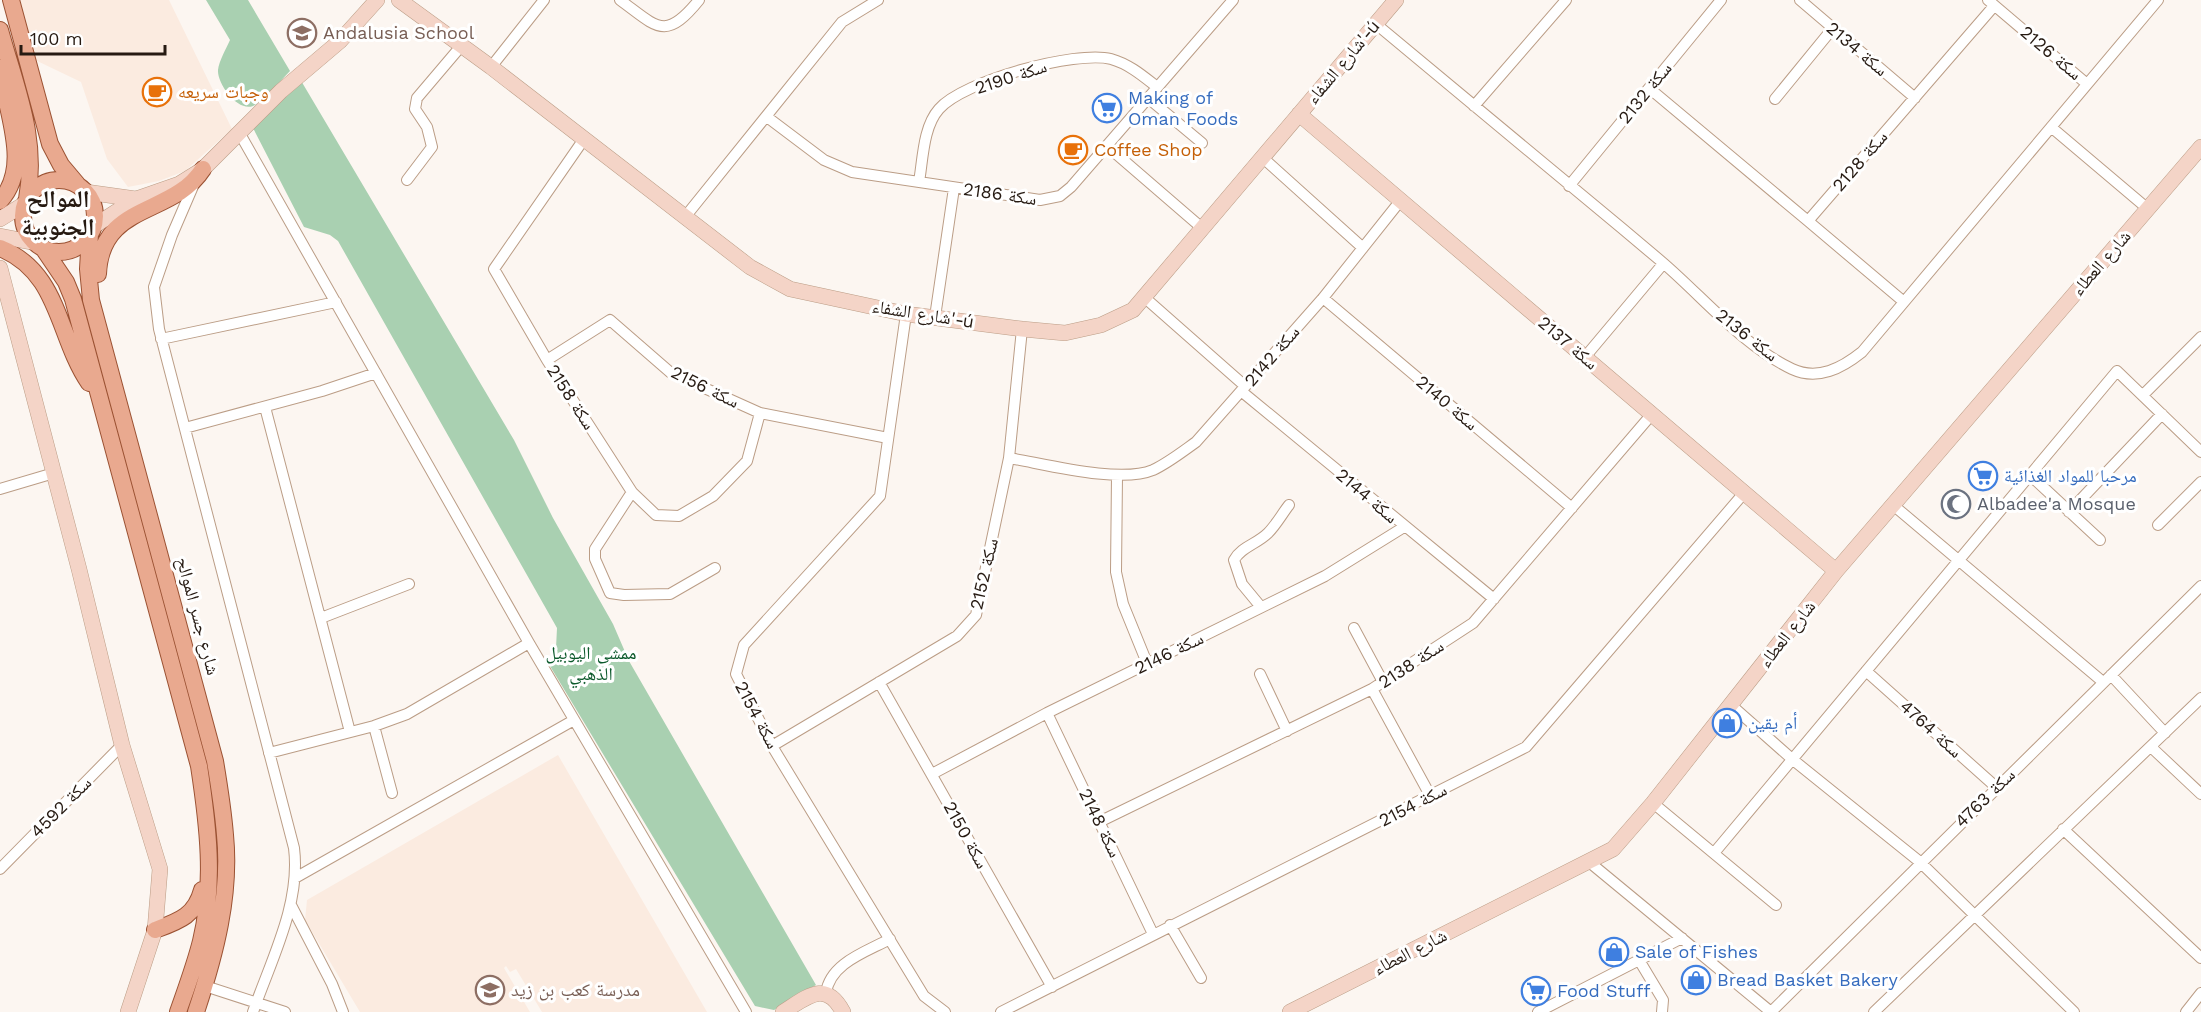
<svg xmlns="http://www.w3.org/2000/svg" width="2201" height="1012" viewBox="0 0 2201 1012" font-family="'Work Sans','Noto Naskh Arabic',sans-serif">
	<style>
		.built { fill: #fbebe0 }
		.green { fill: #a9d0b1 }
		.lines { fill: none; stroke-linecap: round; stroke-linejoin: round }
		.street-casing { stroke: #bb9d86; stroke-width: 12 }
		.secondary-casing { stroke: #bb9d86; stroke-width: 16 }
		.primary-casing { stroke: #9b5233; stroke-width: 18 }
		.street { stroke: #fff; stroke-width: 10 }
		.secondary { stroke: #f4d4c7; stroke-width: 15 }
		.primary { stroke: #e9a98f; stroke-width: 16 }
		.labels { text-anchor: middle; stroke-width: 6; stroke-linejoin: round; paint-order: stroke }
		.education-label { font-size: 18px; fill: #785e54; stroke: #fff; text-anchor: start }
		.street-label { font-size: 18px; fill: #261a12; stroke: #fff }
		.food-label { font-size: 18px; fill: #c56008; stroke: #fff; text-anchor: start }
		.shop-label { font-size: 18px; fill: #366cbe; stroke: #fff; text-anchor: start }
		.worship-label { font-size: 18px; fill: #5b616d; stroke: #fff; text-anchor: start }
		.park-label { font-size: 18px; fill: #0b592b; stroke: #fff }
		.district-label { font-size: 24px; font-weight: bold; fill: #261a12; stroke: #fff }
	</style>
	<rect width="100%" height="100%" fill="#fcf6f1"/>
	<path class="built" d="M18 0H169L232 129 185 171 159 181 128 187 107 159 81 82 33 59Z
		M558 755 707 1012H542L516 969 510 972 506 966 504 968 530 1012H360L305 920 307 900Z"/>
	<path class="green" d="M206 0H248L290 71C280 81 266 100 253 106 238 112 217 84 218 70 219 61 226 49 230 40Z
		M300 79 514 440 553 518 613 624 629 661 816 985 774 1010 755 1006 550 666 556 648 557 628 338 241 330 235 304 227 253 128Z"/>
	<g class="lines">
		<g class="street-casing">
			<path id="street" d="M620 0C657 27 665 42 699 0
				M1800 0 1915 98
				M1988 0 2087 84
				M1376 24C1471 103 1567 182 1662 262 1703 297 1742 345 1792 369 1818 381 1842 368 1862 352L2158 0
				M491 67 544 0
				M1649 88 1808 221
				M1148 98 1202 143
				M1775 99 1833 28
				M1474 106 1566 0
				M767 117 824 160 852 172 1040 200 1060 196 1071 187 1233 0
				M2051 127 2148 209
				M240 134 529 643 746 1012
				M584 139 494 269 547 360 632 492 656 515 679 516 713 496 747 461 760 413
				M1107 146 1202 228
				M1262 157 1363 248
				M407 180 432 147 427 127 415 109 417 98 462 45
				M919 182C923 159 923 127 939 109 963 81 1076 50 1111 59 1129 64 1143 76 1157 87
				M194 184 172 235 154 287 159 329 294 848C301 904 271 960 253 1012
				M1569 186 1721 0
				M685 217 842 22 878 0
				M1144 297 1245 386
				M1323 298 1572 508
				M1904 302 1808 221 1994 6
				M906 314 880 496 744 645 736 674 772 746 924 996 945 1012
				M935 317 954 188
				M161 339 336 302
				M1585 357 1663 264
				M547 360 610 320 671 373 760 413 888 438
				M1241 391 1494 599
				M2143 395 2201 337
				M265 407 350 732
				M185 428 322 391 376 373
				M1009 458C1045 464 1120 484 1153 470 1168 463 1182 452 1196 442L1323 298 1401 200
				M2030 475 2100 540
				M1117 476 1116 572 1123 604 1147 663
				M0 489 54 473
				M632 492 595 549V559L610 593 624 595 670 594 715 568
				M1893 505 2103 682
				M2069 512 2162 414
				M2158 525 2201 482
				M1261 607 1242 584 1234 560C1241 547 1257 544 1268 533 1276 525 1282 514 1289 505
				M321 618 409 584
				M1354 628 1383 682
				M1866 671 1996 787
				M1260 674 1287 731
				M2111 675 2165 733
				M879 682 1052 987
				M1372 689 1431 797
				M1731 705 1792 759 1920 862 2074 1012
				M1047 713 1153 934
				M374 726 392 793
				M772 746 957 636 976 615 1009 458 1022 329
				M2151 747 2201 794
				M269 753 374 726 407 714 529 643
				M932 774 1047 713 1325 576 1404 527
				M1653 803 1776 905
				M1099 822 1372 689 1473 623 1652 414
				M2063 829 2201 958
				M1714 853 2117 371 2201 452
				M1588 861 1771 1012
				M0 869 122 745
				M295 878 574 720
				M291 905 332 984 343 1012
				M1170 925 1201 978
				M1639 960 1663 1000 1662 1012
				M205 986 285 1012
				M826 993C830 963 866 952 890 939
				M1001 1012 1526 747 1744 493
				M1538 1012 1682 938
				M1771 1012 2201 586
				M1874 1012 2201 698
				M2186 1012 2201 993"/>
		</g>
		<g class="secondary-casing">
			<path id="secondary" d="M399 0 491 67 750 267 790 289 906 314 1022 329 1065 333 1101 325 1133 310 1396 0
				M1299 114 1836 571
				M86 192 136 199
				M0 219 26 203
				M94 226 136 199 179 184 203 169 281 91 340 41 377 0
				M0 236 36 243
				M0 268 79 569 122 745 160 869 155 930 128 1012
				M783 1012C807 997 826 979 843 1012
				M1290 1012 1613 849 1653 803 1836 571 2201 147"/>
		</g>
		<g class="primary-casing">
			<path id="primary" d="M11 0 50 144 61 165 77 184
				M0 30C16 89 38 137 27 199
				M23 216a36 36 0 1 1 72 0a36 36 0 1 1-72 0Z
				M0 201C33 165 4 109 1 68
				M90 234 88 269 91 300 215 761C219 785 223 810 225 835 231 895 215 955 196 1012
				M0 248C60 272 57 336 89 383
				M43 248 66 282 73 299 199 766C208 825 215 883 201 941 195 965 186 989 178 1012
				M98 274C101 202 172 217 203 169
				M155 930C179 921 195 916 202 890"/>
		</g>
		<use href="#street" class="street"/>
		<use href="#secondary" class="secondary"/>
		<use href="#primary" class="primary"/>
	</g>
	<defs>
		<g id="school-ring" transform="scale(1.5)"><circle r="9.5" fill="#fff" stroke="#8d6e63" stroke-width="1.5"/><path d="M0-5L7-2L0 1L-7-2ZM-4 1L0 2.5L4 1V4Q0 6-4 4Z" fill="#8d6e63"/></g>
		<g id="cafe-ring" transform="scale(1.5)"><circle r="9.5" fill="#fff" stroke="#e8710a" stroke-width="1.5"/><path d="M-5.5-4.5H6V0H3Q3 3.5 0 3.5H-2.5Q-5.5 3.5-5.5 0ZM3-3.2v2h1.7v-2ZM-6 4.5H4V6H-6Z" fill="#e8710a"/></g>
		<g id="supermarket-ring" transform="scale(1.5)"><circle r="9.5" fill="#fff" stroke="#3f7fe0" stroke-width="1.5"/><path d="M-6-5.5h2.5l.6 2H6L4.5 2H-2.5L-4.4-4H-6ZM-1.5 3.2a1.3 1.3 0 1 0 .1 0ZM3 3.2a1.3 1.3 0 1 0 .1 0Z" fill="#3f7fe0"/></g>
		<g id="mosque-ring" transform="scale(1.5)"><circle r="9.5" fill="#fff" stroke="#6b7280" stroke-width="1.5"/><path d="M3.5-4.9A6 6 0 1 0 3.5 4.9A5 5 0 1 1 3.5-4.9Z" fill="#6b7280"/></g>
		<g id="shop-ring" transform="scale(1.5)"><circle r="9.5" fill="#fff" stroke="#3f7fe0" stroke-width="1.5"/><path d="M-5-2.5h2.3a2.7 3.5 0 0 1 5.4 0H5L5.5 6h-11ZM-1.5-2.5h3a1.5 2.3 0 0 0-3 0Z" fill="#3f7fe0"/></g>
	</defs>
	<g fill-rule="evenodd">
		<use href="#school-ring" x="302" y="33"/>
		<use href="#cafe-ring" x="157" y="92"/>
		<use href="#supermarket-ring" x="1107" y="108"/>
		<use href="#cafe-ring" x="1073" y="150"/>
		<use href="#supermarket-ring" x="1983" y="476"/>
		<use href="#mosque-ring" x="1956" y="504"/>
		<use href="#shop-ring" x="1727" y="723"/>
		<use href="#shop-ring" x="1614" y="952"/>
		<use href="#shop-ring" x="1696" y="980"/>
		<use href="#school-ring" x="490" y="990"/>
		<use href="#supermarket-ring" x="1536" y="991"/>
	</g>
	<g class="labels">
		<g class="education-label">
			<text x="323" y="39">Andalusia School</text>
			<text x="511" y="996">مدرسة كعب بن زيد</text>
		</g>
		<g class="street-label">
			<text transform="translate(1857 49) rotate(40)" y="6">سكة 2134</text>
			<text transform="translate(2051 53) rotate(40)" y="6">سكة 2126</text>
			<text transform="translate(1343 62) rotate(-50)" y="6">شارع الشفاء'-ú</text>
			<text transform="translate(1011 77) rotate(-18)" y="6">سكة 2190</text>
			<text transform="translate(1645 93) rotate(-51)" y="6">سكة 2132</text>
			<text transform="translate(1860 161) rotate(-49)" y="6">سكة 2128</text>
			<text transform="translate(1000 194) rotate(8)" y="6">سكة 2186</text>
			<text transform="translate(2101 263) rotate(-49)" y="6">شارع العطاء</text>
			<text transform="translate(923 314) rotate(9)" y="6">شارع الشفاء'-ú</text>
			<text transform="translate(1747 335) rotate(38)" y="6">سكة 2136</text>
			<text transform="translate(1568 343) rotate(40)" y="6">سكة 2137</text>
			<text transform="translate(1272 356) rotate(-49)" y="6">سكة 2142</text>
			<text transform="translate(705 387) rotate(26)" y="6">سكة 2156</text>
			<text transform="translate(571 397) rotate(57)" y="6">سكة 2158</text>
			<text transform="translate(1447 403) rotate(40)" y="6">سكة 2140</text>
			<text transform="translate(1367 496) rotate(40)" y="6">سكة 2144</text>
			<text transform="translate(984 574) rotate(-77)" y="6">سكة 2152</text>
			<text transform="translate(198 616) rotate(75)" y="6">شارع جسر الموالح</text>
			<text transform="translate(1787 634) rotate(-52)" y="6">شارع العطاء</text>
			<text transform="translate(1169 653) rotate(-26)" y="6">سكة 2146</text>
			<text transform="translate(1411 664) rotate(-33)" y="6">سكة 2138</text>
			<text transform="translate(757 715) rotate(62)" y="6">سكة 2154</text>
			<text transform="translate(1931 729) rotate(42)" y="6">سكة 4764</text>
			<text transform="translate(1985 798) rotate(-44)" y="6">سكة 4763</text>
			<text transform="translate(1413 805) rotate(-27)" y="6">سكة 2154</text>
			<text transform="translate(61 807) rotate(-45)" y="6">سكة 4592</text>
			<text transform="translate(1100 823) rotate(64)" y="6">سكة 2148</text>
			<text transform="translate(966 835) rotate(61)" y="6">سكة 2150</text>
			<text transform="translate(1410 952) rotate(-27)" y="6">شارع العطاء</text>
		</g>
		<g class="food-label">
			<text x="178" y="98">وجبات سريعه</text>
			<text x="1094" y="156">Coffee Shop</text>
		</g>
		<g class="shop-label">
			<text x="1128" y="104">Making of<tspan x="1128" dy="21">Oman Foods</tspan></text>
			<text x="2004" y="482">مرحبا للمواد الغذائية</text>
			<text x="1748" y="729">أم يقين</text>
			<text x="1635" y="958">Sale of Fishes</text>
			<text x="1717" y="986">Bread Basket Bakery</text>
			<text x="1557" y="997">Food Stuff</text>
		</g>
		<g class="worship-label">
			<text x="1977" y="510">Albadee'a Mosque</text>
		</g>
		<g class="park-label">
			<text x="591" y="659">ممشى اليوبيل<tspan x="591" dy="21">الذهبي</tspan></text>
		</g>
		<g class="district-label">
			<text x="58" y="207">الموالح<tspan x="58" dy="28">الجنوبية</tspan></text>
		</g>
	</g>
	<path d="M21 45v9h144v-9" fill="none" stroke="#261a12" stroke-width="3"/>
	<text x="30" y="45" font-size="18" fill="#261a12" stroke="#ffffff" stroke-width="4.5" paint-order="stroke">100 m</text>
</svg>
